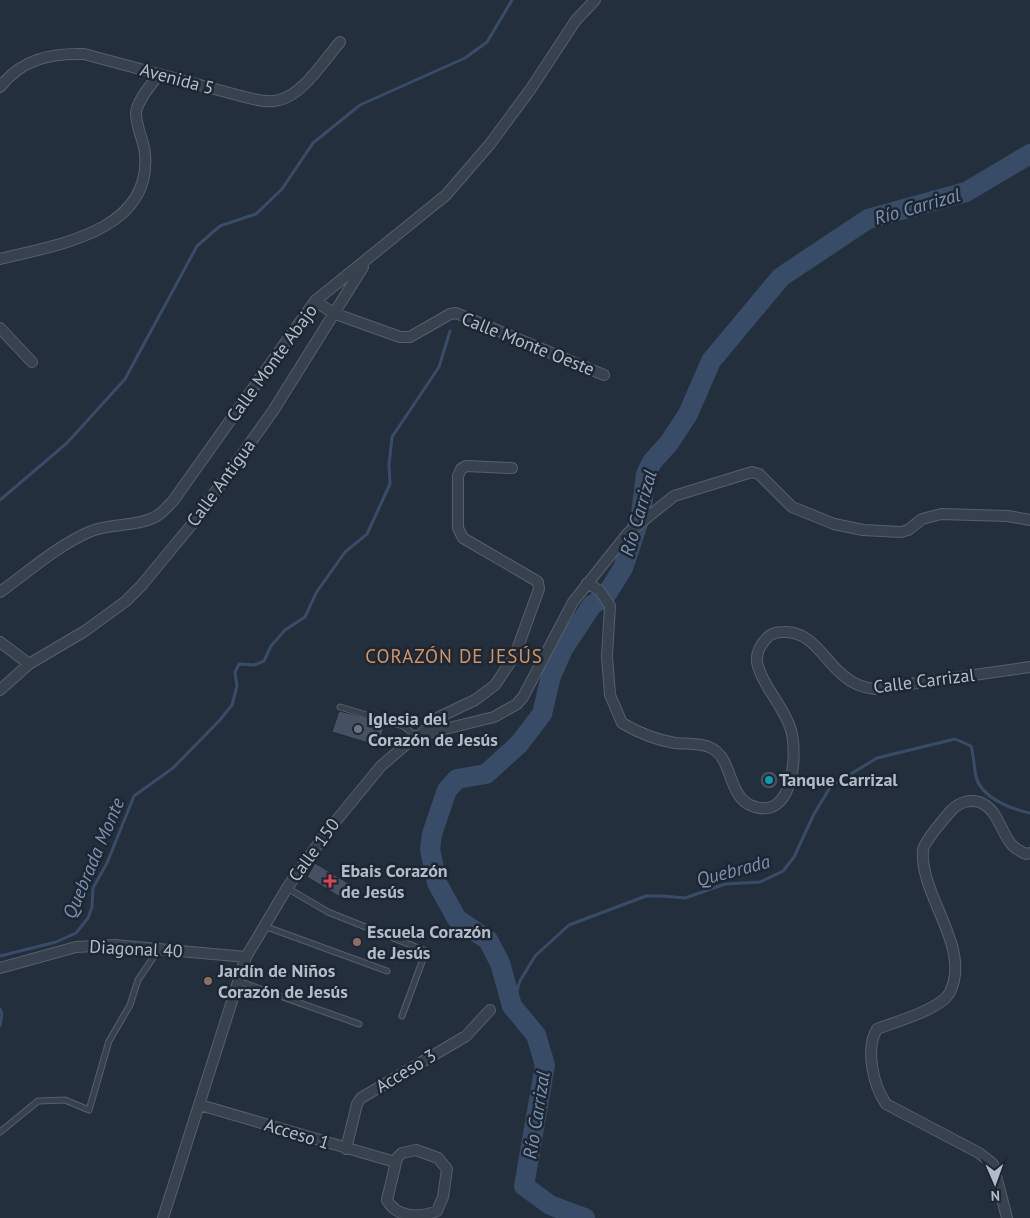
<svg xmlns="http://www.w3.org/2000/svg" width="1030" height="1218" viewBox="0 0 1030 1218" font-family="'PT Sans',sans-serif">
	<style>
		.lines { fill: none; stroke-linecap: round; stroke-linejoin: round }
		.stream { stroke: #394c67; stroke-width: 3 }
		.river { stroke: #394c67; stroke-width: 20 }
		.building { fill: #455162; stroke: #1f2835 }
		.service-casing { stroke: #565f6c; stroke-width: 7 }
		.minor-casing { stroke: #565f6c; stroke-width: 12 }
		.service { stroke: #38414e; stroke-width: 5 }
		.minor { stroke: #38414e; stroke-width: 10 }
		.worship-dot { fill: #6b7280; stroke: #1d2633; stroke-width: 2 }
		.culture-dot { fill: #0f9aa8; stroke: #1d2633; stroke-width: 2 }
		.health-dot { fill: #e0444e; stroke: #1d2633; stroke-width: 2 }
		.education-dot { fill: #8d6e63; stroke: #1d2633; stroke-width: 2 }
		.labels { text-anchor: middle; stroke-width: 5; stroke-linejoin: round; paint-order: stroke }
		.street-label { font-size: 18px; fill: #b4bcc9; stroke: #1d2633 }
		.poi-label { font-size: 18px; font-weight: bold; fill: #b4bcc9; stroke: #1d2633; text-anchor: start }
		.water-label { font-size: 19px; font-style: italic; fill: #7c92b1; stroke: #1d2633 }
		.neighbourhood-label { font-size: 19px; letter-spacing: 1px; fill: #d59563; stroke: #1d2633 }
	</style>
	<rect width="100%" height="100%" fill="#242f3e"/>
	<g class="lines">
		<path class="stream" d="M0 500 67 443 125 379 197 246 220 226 256 214 282 189 313 143 360 105 465 58 487 42 512 0
			M0 956 56 942 76 933 88 918 92 907 93 888 107 863 134 796 173 768 219 721 232 705 237 686 235 672 239 664 254 665 264 661 271 646 285 630 305 617 316 593 345 552 367 534 390 484 389 465 392 437 439 367 450 331
			M512 1006 520 981 535 956 569 925 646 896H663L685 898 725 884 760 882 783 871 794 857 814 814 831 786 877 758 955 739 971 746C974 756 974 767 976 777 982 798 1011 809 1030 813
			M0 1009 2 1014 0 1026"/>
		<path class="river" d="M585 1218 550 1205 524 1186 545 1065 536 1035 512 1006 500 963 488 940 457 919 437 883 430 849 432 834 447 790 457 779 486 774 519 744 542 714 551 676 563 649 592 605 605 597 623 568 641 514 646 474 652 462 669 443 688 414 711 361 781 277 868 219 966 192 1030 154"/>
	</g>
	<path class="building" d="M339 711 380 721 379 725 384 727 380 742 376 741 375 745 332 732Z
		M760 780a9 9 0 1 1 18 0a9 9 0 1 1-18 0Z
		M315 863 353 886 345 900 307 877Z"/>
	<g class="lines">
		<g class="service-casing">
			<path id="service" d="M340 707 403 726 416 736
				M287 888 328 912 426 951 402 1016
				M264 926 387 971
				M238 981 359 1024
				M0 1132 38 1101 65 1100 89 1110 109 1041 130 1005 138 980 159 949"/>
		</g>
		<g class="minor-casing">
			<path id="minor" d="M0 87C22 59 51 53 84 54L237 95C250 98 266 104 279 100 303 95 324 60 340 42
				M0 259C56 245 152 232 145 154 144 141 136 127 136 113 137 100 152 84 159 74
				M315 301 333 313 400 337H410L450 314 456 313 604 375
				M0 328 32 362
				M587 583 600 591 610 606 607 656 610 695 622 723C639 733 656 740 675 743 686 744 700 743 709 747 733 756 727 794 750 805 793 824 798 756 791 730 784 706 762 686 757 662 756 652 760 645 767 638 771 633 778 632 784 632 813 631 824 661 844 676 852 683 864 688 875 689L1030 667
				M0 592C28 572 57 546 89 532 109 523 134 527 153 518 161 515 167 507 173 501L315 301 446 195 490 144 530 90 576 20 595 0
				M0 642 29 664 0 690
				M29 664 85 631 126 601 141 586 193 523 273 411 363 267
				M422 733 439 717 475 700 495 685 515 655 539 589 538 582 535 580 463 538 458 528V476L461 469 466 466 512 468
				M0 968 76 947 114 945 246 957
				M200 1105 395 1162
				M346 1149 357 1104 361 1098 466 1036 490 1010
				M416 1150 438 1158 447 1169 443 1197 437 1211C419 1218 397 1218 387 1200L397 1158 402 1153Z
				M163 1218 246 957 287 888 326 833 381 766 416 736 494 717 517 704 523 697 573 602 628 533 674 496 752 472 759 474 792 507 834 524 863 530 901 532 908 530 922 519 941 514 1008 516 1030 520
				M1007 1218 993 1164 979 1153 886 1104C873 1085 865 1049 877 1029 895 1022 942 1009 950 992 972 947 919 895 923 850 924 842 943 820 949 813 956 804 967 799 979 802 999 809 1000 833 1013 846 1016 849 1022 852 1026 854L1030 853"/>
		</g>
		<use href="#service" class="service"/>
		<use href="#minor" class="minor"/>
	</g>
	<circle class="worship-dot" cx="358" cy="729" r="5"/>
	<circle class="culture-dot" cx="769" cy="780" r="5"/>
	<path class="health-dot" d="M327.5 873.5h5v5h5v5h-5v5h-5v-5h-5v-5h5z"/>
	<g class="education-dot">
		<circle cx="357" cy="942" r="5"/>
		<circle cx="208" cy="981" r="5"/>
	</g>
	<g class="labels">
		<g class="street-label">
			<text transform="translate(177 79) rotate(15)" y="6">Avenida 5</text>
			<text transform="translate(528 344) rotate(22)" y="6">Calle Monte Oeste</text>
			<text transform="translate(272 363) rotate(-54)" y="6">Calle Monte Abajo</text>
			<text transform="translate(221 483) rotate(-54)" y="6">Calle Antigua</text>
			<text transform="translate(924 681) rotate(-7)" y="6">Calle Carrizal</text>
			<text transform="translate(314 850) rotate(-54)" y="6">Calle 150</text>
			<text transform="translate(136 949) rotate(3)" y="6">Diagonal 40</text>
			<text transform="translate(406 1071) rotate(-31)" y="6">Acceso 3</text>
			<text transform="translate(297 1134) rotate(17)" y="6">Acceso 1</text>
		</g>
		<g class="poi-label">
			<text x="368" y="725">Iglesia del<tspan x="368" dy="21">Corazón de Jesús</tspan></text>
			<text x="779" y="786">Tanque Carrizal</text>
			<text x="341" y="877">Ebais Corazón<tspan x="341" dy="21">de Jesús</tspan></text>
			<text x="367" y="938">Escuela Corazón<tspan x="367" dy="21">de Jesús</tspan></text>
			<text x="218" y="977">Jardín de Niños<tspan x="218" dy="21">Corazón de Jesús</tspan></text>
		</g>
		<g class="water-label">
			<text transform="translate(917 206) rotate(-16)" y="7">Río Carrizal</text>
			<text transform="translate(638 513) rotate(-74)" y="7">Río Carrizal</text>
			<text transform="translate(93 858) rotate(-67)" y="7">Quebrada Monte</text>
			<text transform="translate(733 870) rotate(-15)" y="7">Quebrada</text>
			<text transform="translate(536 1115) rotate(-81)" y="7">Río Carrizal</text>
		</g>
		<g class="neighbourhood-label">
			<text x="454" y="663">CORAZÓN DE JESÚS</text>
		</g>
	</g>
	<g transform="translate(995 1183) rotate(178)" stroke="#1d2633" stroke-width="4" paint-order="stroke">
	<path d="M0-4L9 19L0 12L-9 19Z" fill="#b4bcc9"/>
	<text y="-8" font-size="14" font-weight="bold" text-anchor="middle" fill="#b4bcc9">N</text>
	</g>
</svg>
